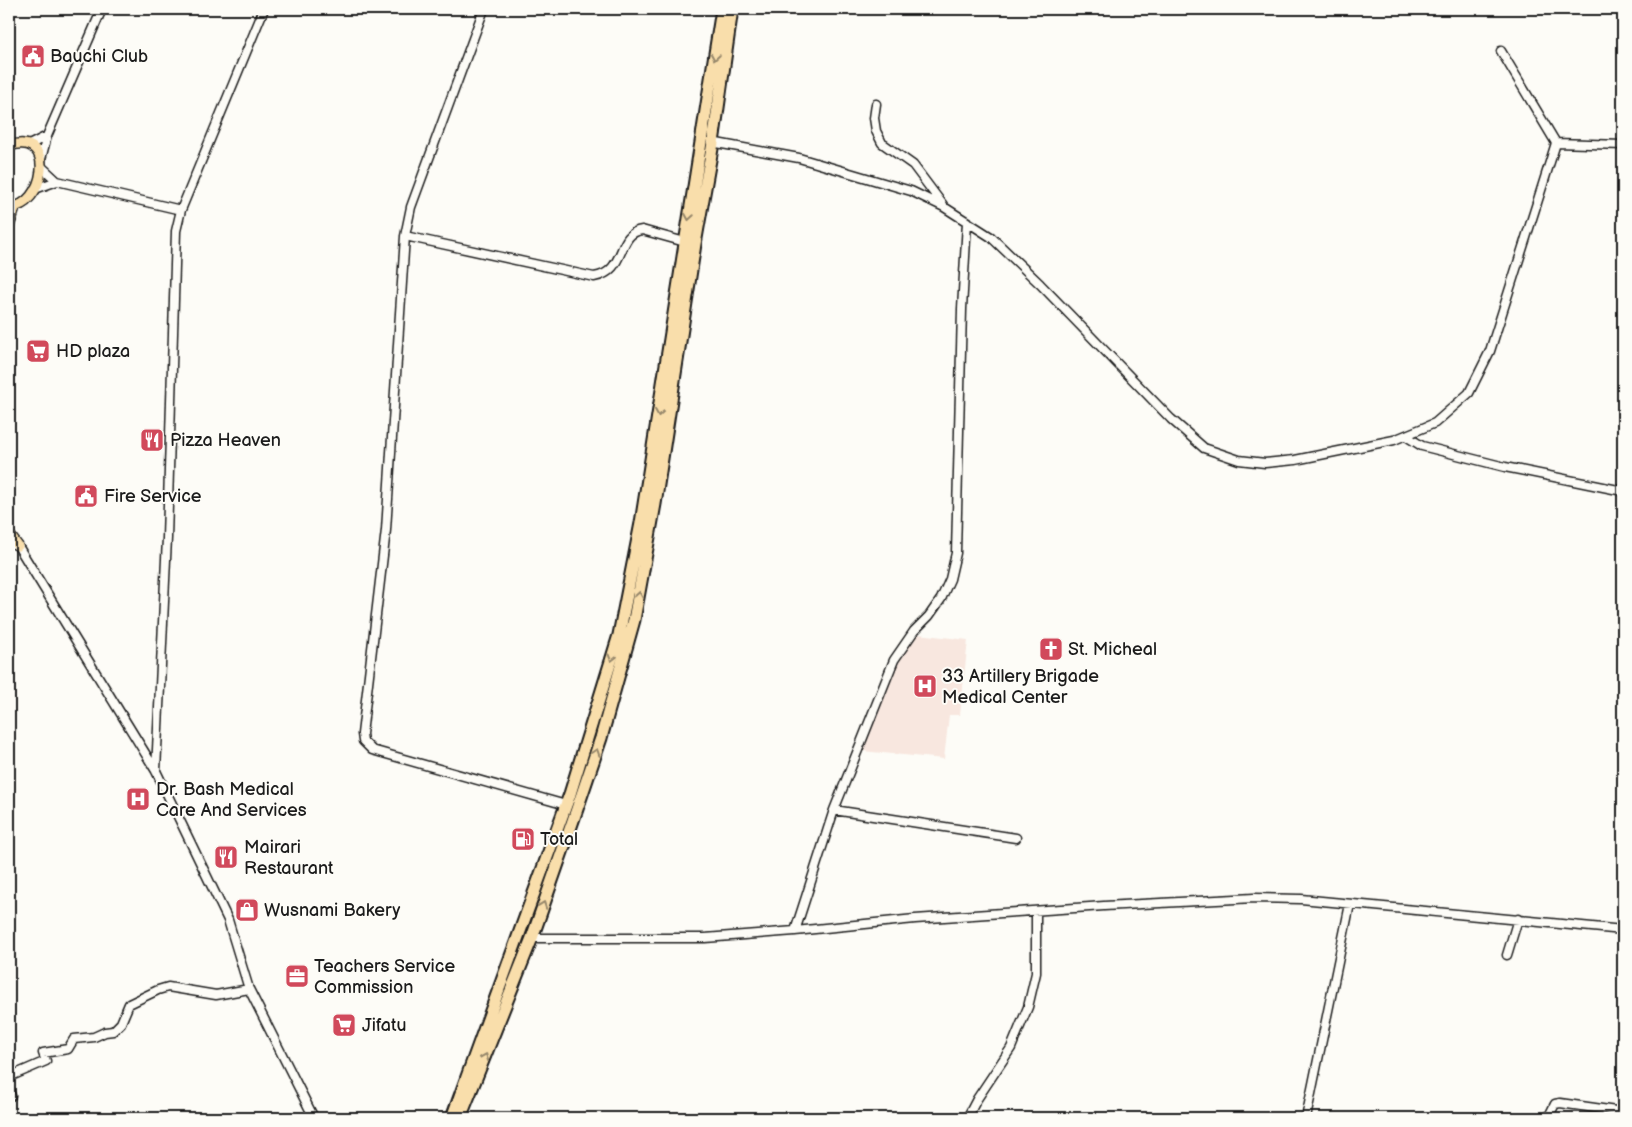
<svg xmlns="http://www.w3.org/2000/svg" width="1632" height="1127" viewBox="0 0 1632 1127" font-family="'Balsamiq Sans',sans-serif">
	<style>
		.built { fill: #f8e7df }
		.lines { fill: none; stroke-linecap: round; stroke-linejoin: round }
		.minor-casing { stroke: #1c1c1c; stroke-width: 11 }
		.major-casing { stroke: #1c1c1c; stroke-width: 12 }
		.highway-casing { stroke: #1c1c1c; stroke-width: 15 }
		.minor { stroke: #fdfcf7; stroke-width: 8 }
		.major { stroke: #f9deab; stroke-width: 9 }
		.highway { stroke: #f9deab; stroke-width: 11 }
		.oneway { stroke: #96876b }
		.labels { text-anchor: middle; stroke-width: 4; stroke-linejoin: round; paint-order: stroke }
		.poi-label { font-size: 18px; fill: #1c1c1c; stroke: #fdfcf7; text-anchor: start }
	</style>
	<rect width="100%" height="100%" fill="#fdfcf7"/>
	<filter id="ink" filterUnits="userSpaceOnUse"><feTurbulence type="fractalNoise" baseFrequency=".02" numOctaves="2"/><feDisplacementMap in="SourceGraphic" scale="10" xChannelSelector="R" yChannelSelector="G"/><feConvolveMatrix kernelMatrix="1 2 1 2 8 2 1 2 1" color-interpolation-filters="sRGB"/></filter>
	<g filter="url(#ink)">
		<path class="built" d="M918 634 968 640 960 715H949L944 759 862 751 898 658Z"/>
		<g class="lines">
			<g class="minor-casing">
				<path id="minor" d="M484 9 411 207 405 236 386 530 362 734 363 741 372 750 566 805
					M1501 51 1556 143
					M876 104 874 118 876 131 882 143 913 165 943 205
					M711 142 799 158 911 191 944 207 991 237 1040 284 1171 419 1204 448 1239 460 1265 463 1295 460 1394 440 1435 423 1469 393 1490 351 1556 143 1623 145
					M29 145 47 136
					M41 159 47 136 102 9
					M42 167 57 181 181 210
					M35 189 57 181
					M405 236 594 277C627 272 616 233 642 230L685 242
					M1406 436 1422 446 1505 467 1623 491
					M9 542 18 546 156 771 228 920 249 989 314 1118
					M156 771 167 538 176 231 181 210 264 9
					M834 810 1016 838
					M795 931 834 810 894 660 914 631 929 616 941 599 950 579 956 553 962 309 967 222
					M532 938H705L795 931 915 919 1104 906 1254 898 1301 899 1623 930
					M1507 955 1518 919
					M9 1077 46 1061 43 1053 68 1049 74 1039 94 1037 105 1032 113 1031 121 1023 129 1004 158 990 168 987 216 995 249 989
					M9 1091 11 1096H9
					M967 1118 977 1099 1011 1048 1028 1007 1036 973V911
					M1306 1118 1350 904
					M1548 1118 1555 1104 1560 1103 1623 1112"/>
			</g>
			<g class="major-casing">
				<path id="major" d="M9 146C59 130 44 209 9 207
					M9 226 15 208
					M9 534 18 546"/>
			</g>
			<g class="highway-casing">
				<path id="highway" d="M452 1118 570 794 619 635 641 523 722 9
					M460 1118 532 938 577 809 601 738 634 620 655 504 695 244 713 143 732 9"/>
			</g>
			<use href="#minor" class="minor"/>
			<use href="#major" class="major"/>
			<use href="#highway" class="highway"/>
		</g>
		<defs><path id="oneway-chevron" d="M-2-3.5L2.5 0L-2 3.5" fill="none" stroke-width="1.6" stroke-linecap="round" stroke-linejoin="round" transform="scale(1.25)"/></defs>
		<g class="oneway">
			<use href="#oneway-chevron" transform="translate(715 57) rotate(99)"/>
			<use href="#oneway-chevron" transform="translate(689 217) rotate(99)"/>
			<use href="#oneway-chevron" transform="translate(659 413) rotate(99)"/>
			<use href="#oneway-chevron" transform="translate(639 595) rotate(-80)"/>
			<use href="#oneway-chevron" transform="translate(612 658) rotate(105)"/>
			<use href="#oneway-chevron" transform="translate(596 752) rotate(-72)"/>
			<use href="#oneway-chevron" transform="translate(543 905) rotate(-70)"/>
			<use href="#oneway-chevron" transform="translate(485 1057) rotate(-68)"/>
		</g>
	</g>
	<defs>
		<g id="civic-square" transform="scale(1.25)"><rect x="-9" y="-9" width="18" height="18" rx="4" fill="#d1495b" stroke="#fdfcf7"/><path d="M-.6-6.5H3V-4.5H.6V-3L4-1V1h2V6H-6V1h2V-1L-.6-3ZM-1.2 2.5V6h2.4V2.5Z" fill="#fff"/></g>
		<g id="supermarket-square" transform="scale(1.25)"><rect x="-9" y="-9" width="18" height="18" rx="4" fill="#d1495b" stroke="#fdfcf7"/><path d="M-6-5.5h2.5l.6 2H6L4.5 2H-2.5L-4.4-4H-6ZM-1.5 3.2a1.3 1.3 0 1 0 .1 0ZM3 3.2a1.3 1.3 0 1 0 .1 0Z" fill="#fff"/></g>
		<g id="restaurant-square" transform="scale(1.25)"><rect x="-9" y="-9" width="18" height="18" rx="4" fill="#d1495b" stroke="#fdfcf7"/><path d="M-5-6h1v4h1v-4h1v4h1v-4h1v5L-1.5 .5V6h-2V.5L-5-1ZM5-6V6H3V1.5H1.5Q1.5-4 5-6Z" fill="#fff"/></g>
		<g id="church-square" transform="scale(1.25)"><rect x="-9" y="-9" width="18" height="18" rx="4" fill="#d1495b" stroke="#fdfcf7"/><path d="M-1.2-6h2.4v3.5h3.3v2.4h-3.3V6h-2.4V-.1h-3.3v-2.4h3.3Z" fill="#fff"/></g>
		<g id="hospital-square" transform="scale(1.25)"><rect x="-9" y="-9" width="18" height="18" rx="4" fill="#d1495b" stroke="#fdfcf7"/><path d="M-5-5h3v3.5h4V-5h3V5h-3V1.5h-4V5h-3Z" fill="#fff"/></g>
		<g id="fuel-square" transform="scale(1.25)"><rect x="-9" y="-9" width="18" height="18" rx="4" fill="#d1495b" stroke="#fdfcf7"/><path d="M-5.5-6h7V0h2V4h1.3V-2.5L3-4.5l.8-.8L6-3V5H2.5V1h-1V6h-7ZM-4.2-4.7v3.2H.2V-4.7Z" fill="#fff"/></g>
		<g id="shop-square" transform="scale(1.25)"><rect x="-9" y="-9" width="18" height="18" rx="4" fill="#d1495b" stroke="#fdfcf7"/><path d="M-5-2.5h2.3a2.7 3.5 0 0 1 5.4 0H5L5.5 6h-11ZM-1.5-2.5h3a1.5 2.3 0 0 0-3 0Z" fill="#fff"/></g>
		<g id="office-square" transform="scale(1.25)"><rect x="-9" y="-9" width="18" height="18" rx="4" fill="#d1495b" stroke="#fdfcf7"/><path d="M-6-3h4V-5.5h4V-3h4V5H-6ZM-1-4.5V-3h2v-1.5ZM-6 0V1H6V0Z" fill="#fff"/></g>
	</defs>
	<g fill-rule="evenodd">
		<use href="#civic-square" x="33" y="56"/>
		<use href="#supermarket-square" x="38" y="351"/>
		<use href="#restaurant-square" x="152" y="440"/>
		<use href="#civic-square" x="86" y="496"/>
		<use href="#church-square" x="1051" y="649"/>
		<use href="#hospital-square" x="925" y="686"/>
		<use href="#hospital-square" x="138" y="799"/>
		<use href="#fuel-square" x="523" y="839"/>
		<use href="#restaurant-square" x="226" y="857"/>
		<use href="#shop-square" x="247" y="910"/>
		<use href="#office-square" x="297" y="976"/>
		<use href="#supermarket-square" x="344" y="1025"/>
	</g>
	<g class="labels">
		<g class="poi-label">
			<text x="50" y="62">Bauchi Club</text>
			<text x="56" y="357">HD plaza</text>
			<text x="170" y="446">Pizza Heaven</text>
			<text x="104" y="502">Fire Service</text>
			<text x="1068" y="655">St. Micheal</text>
			<text x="942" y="682">33 Artillery Brigade<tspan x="942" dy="21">Medical Center</tspan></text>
			<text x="156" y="795">Dr. Bash Medical<tspan x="156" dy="21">Care And Services</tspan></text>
			<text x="540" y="845">Total</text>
			<text x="244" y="853">Mairari<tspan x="244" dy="21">Restaurant</tspan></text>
			<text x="264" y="916">Wusnami Bakery</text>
			<text x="314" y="972">Teachers Service<tspan x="314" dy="21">Commission</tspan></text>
			<text x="362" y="1031">Jifatu</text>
		</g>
	</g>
	<rect width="1632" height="1127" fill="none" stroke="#fdfcf7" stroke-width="30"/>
	<rect x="15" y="15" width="1602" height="1097" fill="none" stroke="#1c1c1c" stroke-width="2" filter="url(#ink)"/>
</svg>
